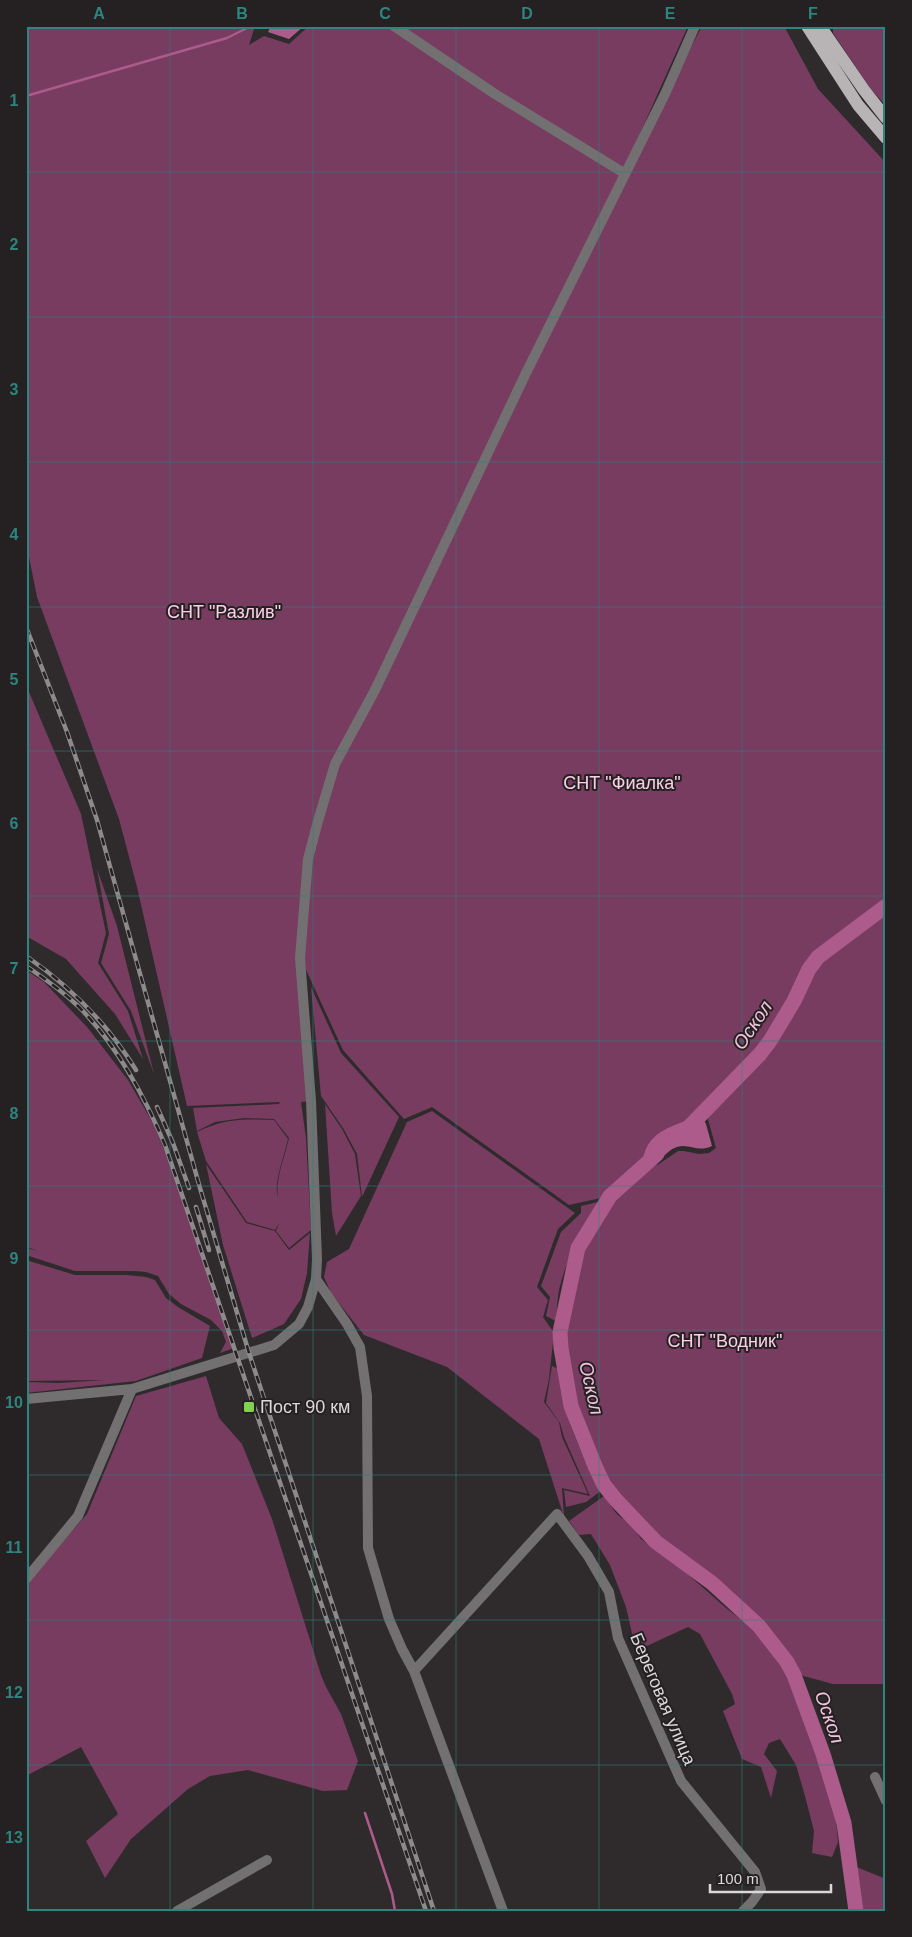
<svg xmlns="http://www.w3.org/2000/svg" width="912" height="1937" viewBox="0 0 912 1937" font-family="Arial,sans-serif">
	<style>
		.green { fill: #773c5f }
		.water { fill: #ac5b8a }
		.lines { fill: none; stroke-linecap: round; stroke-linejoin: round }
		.stream { stroke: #ac5b8a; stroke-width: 2.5 }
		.river { stroke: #ac5b8a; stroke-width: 15 }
		.street { stroke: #727071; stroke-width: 10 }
		.primary { stroke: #b8b4b6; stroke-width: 12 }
		.rail-casing { stroke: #8d8a8b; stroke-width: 4.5 }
		.rail { stroke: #252123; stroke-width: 2.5; stroke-dasharray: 8; stroke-linecap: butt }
		.grid { fill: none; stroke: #2d857e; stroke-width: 1; stroke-opacity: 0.55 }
		.poi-dot { fill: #80d051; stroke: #252123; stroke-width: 2 }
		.labels { text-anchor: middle; stroke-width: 4; stroke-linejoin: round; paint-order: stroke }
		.park-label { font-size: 18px; fill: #fdcfe7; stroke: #252123 }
		.poi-label { font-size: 18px; fill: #dad8d9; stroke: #252123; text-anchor: start }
		.street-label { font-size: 18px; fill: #dad8d9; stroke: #252123 }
		.water-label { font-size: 19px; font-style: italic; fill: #f1c4dc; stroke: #252123 }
		.neatline { fill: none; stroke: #2d857e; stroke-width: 2 }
		.grid-label { font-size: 16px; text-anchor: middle; font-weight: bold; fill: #2d857e }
	</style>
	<rect width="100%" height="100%" fill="#2f2b2d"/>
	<path class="green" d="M26 26H255L249 45 264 36 289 44 309 26H688L595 234 702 26H784L818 89 886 163V906L818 957 809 969 794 1001 770 1041 760 1054 698 1119 642 1166 610 1196 569 1205 432 1107 404 1119 343 1050 301 959 311 1101 301 1102 306 1138 311 1230 289 1248 276 1231 279 1223 275 1230 247 1222 206 1161 197 1132C225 1118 244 1119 274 1120L288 1139C285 1154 273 1184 278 1197 275 1178 285 1157 289 1138L274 1119 244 1118 215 1122 197 1131 193 1108 279 1104 280 1102 187 1106 137 887 119 819 37 597 26 542Z
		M833 26H886V106L870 88 833 33Z
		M26 685 81 814 106 933 98 963 128 1011 143 1059 115 1014 66 959 26 936Z
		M97 869 117 926 154 1074 131 1011 101 963 109 934Z
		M886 912V1684H833L796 1674 789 1661 761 1624 714 1581 659 1540 608 1484 598 1465 575 1406 567 1370 563 1333 581 1249 612 1200 618 1191 643 1169 659 1164 678 1151H684L699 1154 709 1153 716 1148 707 1116 773 1044 797 1003 812 972 821 961Z
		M26 970 44 982 87 1027 128 1080 154 1125 182 1194 234 1348 220 1353 226 1342 222 1331 211 1320 181 1304 169 1294 158 1276 146 1272 134 1271H75L26 1255V1248L39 1251 26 1247Z
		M311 987 341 1053 399 1117 362 1197 357 1154 343 1128 321 1096Z
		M325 1104 342 1129 355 1154 361 1196 336 1236 332 1213Z
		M432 1111 575 1213 558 1229 537 1287 548 1300 543 1317 554 1333 549 1379 544 1402 559 1422 562 1437 588 1494 562 1488 564 1517 539 1439 447 1367 364 1335 331 1293 324 1277 327 1262 349 1249 407 1122Z
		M206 1164 246 1223 275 1231 289 1250 310 1233 307 1273 301 1299 284 1324 252 1338 223 1245Z
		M602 1201C584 1228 566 1258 559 1290 557 1300 557 1311 556 1321L546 1316 550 1297 541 1286 561 1232 581 1213V1206Z
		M26 1260 75 1275H127L146 1277 155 1280 166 1298 178 1307 210 1326 202 1358 136 1381 26 1393V1382L59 1383 104 1380 26 1381Z
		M552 1366 561 1370C556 1399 585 1466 602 1490L586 1502 566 1507 564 1490 590 1496 564 1437 560 1423 546 1403Z
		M206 1376 219 1418 242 1444 272 1519 321 1675 326 1687 341 1714 358 1761 347 1790 323 1791 248 1770 210 1776 188 1789 131 1839 105 1878 86 1841 118 1814 81 1747 26 1776V1584L87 1514 136 1396Z
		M604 1496C612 1506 616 1518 629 1521L641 1539 683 1570 726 1608 751 1627 781 1663 788 1678 818 1755 836 1819 838 1842 832 1857 812 1853 814 1831 805 1796 796 1765 780 1739 769 1743 764 1754 777 1771 771 1798 761 1767 742 1759 723 1711 735 1704 732 1694 700 1634 688 1627 636 1651 626 1607 610 1565 591 1534 579 1535 569 1521Z
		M854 1866 886 1879V1911H859Z"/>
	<path class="water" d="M271 26H304L289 39 268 32Z
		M701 1115 706 1124 712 1146C697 1153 690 1143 677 1147 670 1149 667 1154 661 1158 655 1162 649 1164 642 1166 645 1129 673 1127 701 1115Z"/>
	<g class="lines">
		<path class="stream" d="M26 96 227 38 251 26
			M365 1813 392 1894 395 1911"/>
		<path class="river" d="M688 1128 760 1054 770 1041 794 1001 809 969 818 957 886 906
			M657 1154 610 1196 578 1248 560 1332 561 1348 571 1406 595 1466 604 1485 616 1500 656 1542 712 1583 759 1626 787 1662 794 1675 823 1754 844 1823 856 1911"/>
		<path class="street" d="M394 26 495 94 624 173
			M316 1279 347 1324 360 1347 367 1396 368 1548 389 1619 402 1649 414 1671 503 1911
			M26 1399 132 1389 274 1345 299 1324 308 1307 316 1279 317 1259 311 1101 300 958 308 859 318 821 335 764 375 690 526 373 665 94 695 26
			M26 1579 78 1516 132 1389
			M414 1671 557 1514 588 1556 609 1592 618 1638 681 1781 755 1872 761 1889 752 1902 743 1911
			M875 1777 886 1801
			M177 1911 267 1860"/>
		<path class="primary" d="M807 26 858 105 886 138
			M820 26 864 90 886 118"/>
		<g class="rail-casing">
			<path id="rail" d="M26 627 67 732 97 820 200 1188 249 1353 434 1911
				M26 956C71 987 107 1023 136 1070
				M26 966C44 978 62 991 78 1006 117 1045 144 1095 165 1145L426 1911
				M157 1107 173 1143 189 1188
				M196 1207 209 1250"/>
		</g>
		<use href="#rail" class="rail"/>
	</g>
	<path class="grid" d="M170 26V1911M313 26V1911M456 26V1911M599 26V1911M742 26V1911M26 172H886M26 317H886M26 462H886M26 607H886M26 751H886M26 896H886M26 1041H886M26 1186H886M26 1330H886M26 1475H886M26 1620H886M26 1765H886"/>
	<rect class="poi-dot" x="243" y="1401" width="12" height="12" rx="2.5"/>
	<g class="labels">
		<g class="park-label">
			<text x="224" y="618">СНТ "Разлив"</text>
			<text x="622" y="789">СНТ "Фиалка"</text>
			<text x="725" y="1347">СНТ "Водник"</text>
		</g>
		<g class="poi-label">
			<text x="260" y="1413">Пост 90 км</text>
		</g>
		<g class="street-label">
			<text transform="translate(663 1699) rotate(67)" y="6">Береговая улица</text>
		</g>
		<g class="water-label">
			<text transform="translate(752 1025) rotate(-56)" y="7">Оскол</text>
			<text transform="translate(592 1388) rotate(77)" y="7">Оскол</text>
			<text transform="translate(830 1717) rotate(71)" y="7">Оскол</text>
		</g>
	</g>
	<rect width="912" height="1937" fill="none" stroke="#252123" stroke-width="55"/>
	<path d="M710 1884v8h121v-8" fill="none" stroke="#dad8d9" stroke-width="2.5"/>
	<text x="717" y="1884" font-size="15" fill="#dad8d9" stroke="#252123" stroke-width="4" paint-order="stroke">100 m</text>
	<rect x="28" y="28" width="856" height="1882" class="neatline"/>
	<g class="grid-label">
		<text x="99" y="19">A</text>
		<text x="242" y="19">B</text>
		<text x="385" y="19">C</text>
		<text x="527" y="19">D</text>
		<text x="670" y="19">E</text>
		<text x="813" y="19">F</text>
		<text x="14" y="106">1</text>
		<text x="14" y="250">2</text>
		<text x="14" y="395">3</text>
		<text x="14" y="540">4</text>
		<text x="14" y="685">5</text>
		<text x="14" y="829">6</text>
		<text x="14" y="974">7</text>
		<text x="14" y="1119">8</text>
		<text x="14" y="1264">9</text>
		<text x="14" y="1408">10</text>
		<text x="14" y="1553">11</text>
		<text x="14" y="1698">12</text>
		<text x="14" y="1843">13</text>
	</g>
</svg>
